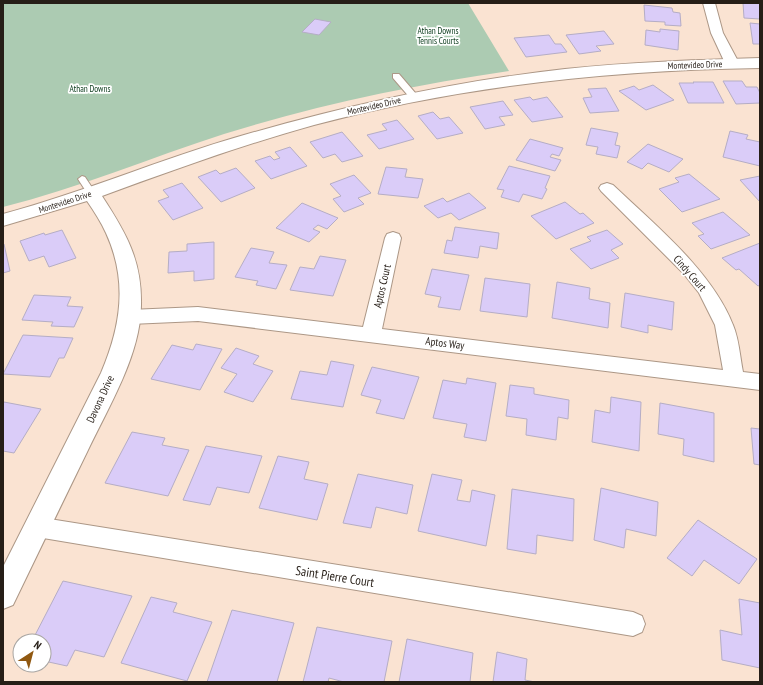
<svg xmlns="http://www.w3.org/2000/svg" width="763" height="685" viewBox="0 0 763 685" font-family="'PT Sans Narrow',sans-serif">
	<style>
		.green { fill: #accbb2 }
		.building { fill: #daccf8; stroke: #b5adc5 }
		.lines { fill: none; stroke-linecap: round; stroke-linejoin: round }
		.lane-casing { stroke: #ac9786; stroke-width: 2 }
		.street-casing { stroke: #ac9786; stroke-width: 2 }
		.secondary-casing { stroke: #ac9786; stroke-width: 2 }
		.lane { fill: #fff; fill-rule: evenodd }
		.street { fill: #fff; fill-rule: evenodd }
		.secondary { fill: #fff; fill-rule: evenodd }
		.labels { text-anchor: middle; stroke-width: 3.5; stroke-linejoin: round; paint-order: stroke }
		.far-park-label { font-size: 9px; fill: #0b3b1c; stroke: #fff }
		.far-street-label { font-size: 9px; fill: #261e17; stroke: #fff }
		.street-label { font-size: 11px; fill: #261e17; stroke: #fff }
		.near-street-label { font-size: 13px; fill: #261e17; stroke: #fff }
	</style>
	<rect width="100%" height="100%" fill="#fae3d2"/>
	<path class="green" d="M3 3H468L509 71C413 85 317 105 224 134 150 158 78 188 3 207Z"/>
	<path class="building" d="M743 3H760V19L744 18Z
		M644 5 672 8 673 12 680 13 681 26 665 25V22L645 21Z
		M315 19 331 22 319 35 302 32Z
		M750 23 760 24V44H753Z
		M660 29 679 31 678 50 645 45 646 30 660 32Z
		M604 31 614 44 596 46 601 51 579 54 566 35Z
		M549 35 555 44H561L567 52 526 57 514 38Z
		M723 81H742L746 87H757L760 93V103L736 104Z
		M693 82H713L724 103H688L679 83H694Z
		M653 85 674 100 646 110 619 91 634 86 639 90Z
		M606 88 619 111 590 113 583 98 592 97 588 89Z
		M530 97 533 100 547 97 563 117 532 122 514 100Z
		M503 101 513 115 499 117 505 125 485 129 470 107Z
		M433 112 440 119 449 117 463 133 437 139 418 116Z
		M397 120 414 139 379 149 367 135 387 130 382 124Z
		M591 128 618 133 615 145 620 146 617 158 596 154 598 147 586 145Z
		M730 131 748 135 746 139 760 142V166L723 157Z
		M342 132 363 156 342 162 335 154 323 158 310 142Z
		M530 139 563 148 559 156 552 154 550 157 561 160 555 171 516 160Z
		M648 144 683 159 669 172 648 163 642 169 627 162Z
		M290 147 307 166 271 179 255 161 270 156 274 160 280 158 275 152Z
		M509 166 550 176 545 188 547 189 542 199 523 194 519 202 501 197 504 190 497 189Z
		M386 167 407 169 405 177 423 179 418 198 378 194Z
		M236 168 255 188 221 202 198 177 216 170 220 174Z
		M689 174 720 199 682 212 659 189 679 182 675 178Z
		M354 175 371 193 358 198 364 204 344 212 333 199 341 196 330 184Z
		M760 176V202L740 180Z
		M182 183 203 208 173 220 158 201 169 197 163 190Z
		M469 193 486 208 459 220 451 213 438 218 424 206 443 198 447 202Z
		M565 202 580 214 583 213 594 223 556 239 531 216Z
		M302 203 338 218 327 229 318 225 313 229 320 232 309 242 276 228Z
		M723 212 750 235 711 249 698 236 704 234 692 223Z
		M455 227 499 233 497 249 480 246 478 258 444 253 447 240 452 241Z
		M62 230 76 258 49 267 44 256 29 261 20 241 44 233 45 235Z
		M607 230 623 244 611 250 619 258 591 269 570 249 591 241 587 237Z
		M214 242V279L194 281V271L168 273 169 252 187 251V244Z
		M760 243V285L758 286 739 269 736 270 722 258Z
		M4 244 10 271 3 273V244Z
		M251 248 274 252 269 263 287 265 276 289 256 285 258 281 235 277Z
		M320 256 346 260 333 296 290 290 300 267 314 269Z
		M432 269 469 275 460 310 438 307 441 297 425 294Z
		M485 278 530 284 527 317 480 311Z
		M557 282 590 288 589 299 610 303 608 328 552 318Z
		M625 293 674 302 672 330 648 325V333L621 327Z
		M34 295 71 297 67 306 83 307 74 327 51 326 53 322 22 320Z
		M23 335 73 338 64 358H59L50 377 3 374Z
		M196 344 222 349 200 390 151 379 172 345 193 350Z
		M236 348 259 356 253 364 273 371 253 402 224 392 237 374 221 368Z
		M331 361 354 365 343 407 291 399 300 371 327 375Z
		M372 367 419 377 404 419 376 413 381 400 361 395Z
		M467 378 496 383 486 441 464 437 467 424 433 418 443 380 466 384Z
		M510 385 534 388V394L569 400 568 419 558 417 556 440 526 435 527 419 506 416Z
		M611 397 641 402 639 451 592 442 595 410 610 413Z
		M4 402 41 409 14 453 3 451V404Z
		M660 403 714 413V462L683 455 684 439 658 434Z
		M751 428 760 429V465L754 464Z
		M132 432 165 438 162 445 189 450 168 496 105 483Z
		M206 446 262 456 249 493 217 487 210 505 183 500Z
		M278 456 309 462 304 479 328 484 317 520 259 508Z
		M358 474 413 485 407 514 376 507 371 528 343 523Z
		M432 474 462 480 457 500 470 502 472 490 495 495 486 546 418 531Z
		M601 488 658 502 656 536 626 529 624 548 594 540Z
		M512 489 574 499 573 541 537 535 536 554 507 549Z
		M698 520 757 559 739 584 704 560 692 576 667 558Z
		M63 581 132 596 104 657 75 650 67 666 44 661V641H32Z
		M151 597 177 603 173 612 212 622 187 681 121 663Z
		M739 599 760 603V668L722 660 720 630 742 635Z
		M232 610 294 623 277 682H207Z
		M317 627 392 641 384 682H344L329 678 328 682H303Z
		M407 639 473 653 470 682H399Z
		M497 652 527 659 525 680 535 682H493Z"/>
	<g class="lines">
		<g class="lane-casing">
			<path id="lane" d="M393 74H399L417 95V99H411L393 78Z
				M82 176 85 177 95 192 96 194 95 196H89L78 179Z"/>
		</g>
		<g class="street-casing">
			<path id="street" d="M703 3H715L723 33 739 63 737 66H727L725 63 711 33Z
				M607 183 613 185C654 224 712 271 733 325 739 339 740 357 743 372L760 374V390L198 321 130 324 123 322 121 317 123 312 130 310 198 307 363 327 385 238 387 234 393 232 399 234 401 238 382 329 723 370 715 325 699 293 683 273 601 191 599 188 601 185Z
				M37 517 633 612 642 616 645 624 642 632 633 636 37 537 29 534 26 527 29 520Z"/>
		</g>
		<g class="secondary-casing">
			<path id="secondary" d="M760 58V68C610 70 460 86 314 125 242 145 173 170 102 196 126 233 142 260 141 305 141 354 109 406 88 450 63 501 38 553 13 605L3 609V567L101 373C121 326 128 281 106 233 101 222 94 211 87 201L3 226V214C85 192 163 158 244 135 349 105 456 81 565 69 630 62 695 60 760 58Z"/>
		</g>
		<use href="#lane" class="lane"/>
		<use href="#street" class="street"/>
		<use href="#secondary" class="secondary"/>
	</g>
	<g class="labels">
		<g class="far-park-label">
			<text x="438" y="34">Athan Downs<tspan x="438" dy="10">Tennis Courts</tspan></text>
			<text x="90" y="92">Athan Downs</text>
		</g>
		<g class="far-street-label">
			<text transform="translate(695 65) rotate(-2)" y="3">Montevideo Drive</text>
			<text transform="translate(374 106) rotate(-13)" y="3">Montevideo Drive</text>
			<text transform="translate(65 202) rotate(-18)" y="3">Montevideo Drive</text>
		</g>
		<g class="street-label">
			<text transform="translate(690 273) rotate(49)" y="4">Cindy Court</text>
			<text transform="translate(382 286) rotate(-77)" y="4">Aptos Court</text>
			<text transform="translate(445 343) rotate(7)" y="4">Aptos Way</text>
			<text transform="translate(100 399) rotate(-65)" y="4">Davona Drive</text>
		</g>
		<g class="near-street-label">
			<text transform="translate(335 576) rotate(9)" y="5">Saint Pierre Court</text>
		</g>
	</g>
	<rect width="763" height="685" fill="none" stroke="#261e17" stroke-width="8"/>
	<g transform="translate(32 653) rotate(36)"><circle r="19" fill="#ffffff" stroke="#a8a5a2"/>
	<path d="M0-3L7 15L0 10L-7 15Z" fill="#905811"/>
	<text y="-6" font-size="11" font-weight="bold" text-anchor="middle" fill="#261e17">N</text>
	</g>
</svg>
